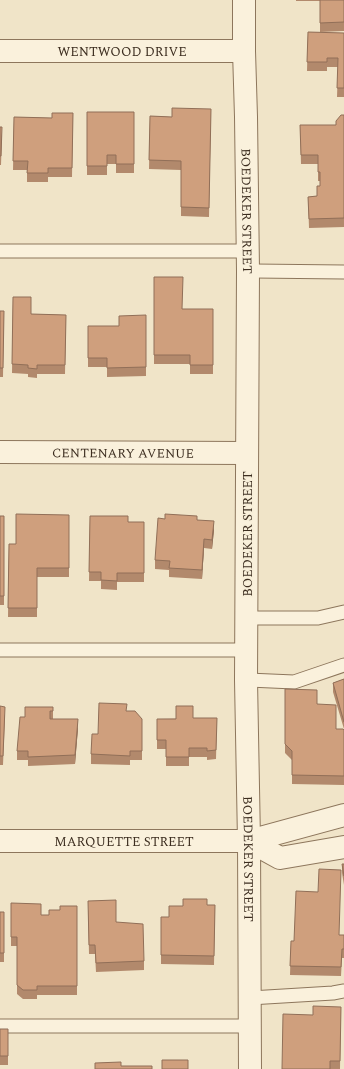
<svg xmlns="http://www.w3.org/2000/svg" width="344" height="1069" viewBox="0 0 344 1069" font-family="Spectral,serif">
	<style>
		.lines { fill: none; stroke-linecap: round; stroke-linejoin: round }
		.service-casing { stroke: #8d765c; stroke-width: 15 }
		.minor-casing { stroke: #8d765c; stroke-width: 24 }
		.service { stroke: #faf1dc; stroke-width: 13 }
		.minor { stroke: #faf1dc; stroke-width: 22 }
		.wall { fill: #b2896c }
		.shaded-wall { fill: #916f58 }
		.building { fill: #cf9f7d; stroke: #916f58 }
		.labels { text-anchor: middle; stroke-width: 3; stroke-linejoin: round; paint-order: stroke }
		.street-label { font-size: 13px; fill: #3d2e20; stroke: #f7eed8 }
	</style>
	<rect width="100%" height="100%" fill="#f0e4c8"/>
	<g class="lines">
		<g class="service-casing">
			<path id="service" d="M0 251H247
				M248 271 344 272
				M247 618H318L344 612
				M0 650H247
				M246 680 294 682 344 665
				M249 998 333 993 344 991
				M0 1026H250"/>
		</g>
		<g class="minor-casing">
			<g id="minor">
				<path id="s1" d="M244 0V51L246 117 248 271 246 680 249 841 250 1069"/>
				<path id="s2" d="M0 51H244"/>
				<path id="s3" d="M0 452 247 453"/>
				<path id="s4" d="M0 841H249L344 815"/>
				<path d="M249 841 280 858 344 847"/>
			</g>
		</g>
		<use href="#service" class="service"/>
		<use href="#minor" class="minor"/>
	</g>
	<path class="wall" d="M296 0H344V31L320 32V1H296Z
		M308 32 344 33V97H337L338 67H327V71H307Z
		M211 109 209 217 181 216V170L149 169 150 116 172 117Z
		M87 112H134V173H116V164H107V175H87Z
		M73 113 72 177H48V182H27V170H13L14 117 52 118Z
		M344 115V227L309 228 308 197 317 196 320 186V181H318V164H301L300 125H336Z
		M0 127 2 136 1 165H0Z
		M154 277 182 309H213V374H190V364H154Z
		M13 297 31 314 66 315 65 374H37V378L28 377V374L12 373Z
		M0 311H4L3 377H0Z
		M146 315V376L107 377V367H88V326H119Z
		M69 515V577H37V617H8L9 544H16Z
		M0 516H4V605H0Z
		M90 516 128 522H144V582H117V590L101 589V581H89Z
		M197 520 214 530 212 549 204 548 202 579 169 577V570L155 569V560Z
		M344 679V785L292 784V760L285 753V689L317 704 336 729H344L333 692V683Z
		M0 706 5 716 3 765H0Z
		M53 707V719L78 728 75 764 28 766V760H17V751L25 717Z
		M127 711 142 719V760H130V765L91 764V754L98 734Z
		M217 718 216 759 207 760V757H189V766H166V749H157V719Z
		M342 864H344V885L342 873Z
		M11 903 41 915H49L60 910 77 906V995H37V999H23L17 994V946H11Z
		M207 905H215L214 965 161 964V917H169Z
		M88 910 116 922 144 961V970L96 972 95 954H89Z
		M0 912H4V962H0Z
		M340 935H344V958H342L341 976 290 975 291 941H294Z
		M341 1007 340 1069H282L313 1015Z
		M0 1029H8V1065H0Z"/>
	<path class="shaded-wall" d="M214 521V530L212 549V540Z
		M204 539V548L202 579V570Z
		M78 719V728L75 764V755Z"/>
	<path class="building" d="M320 0H344V22L320 23Z
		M308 32 344 33V88H337L338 58H327V62H307Z
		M172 108 211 109 209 208 181 207V161L149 160 150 116 172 117Z
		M87 112H134V164H116V155H107V166H87Z
		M52 113H73L72 168H48V173H27L28 161H13L14 117 52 118Z
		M341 115H344V218L309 219 308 197 317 196V186H320V172H318V155H301L300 125H336V121Z
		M0 127H2L1 156H0Z
		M154 277H183L182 309H213V365H190V355H154Z
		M13 297H31V314L66 315 65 365H37V369L28 368V365L12 364Z
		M0 311H4L3 368H0Z
		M146 315V367L107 368V358H88V326H119V316Z
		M16 514 69 515V568H37V608H8L9 544H16Z
		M165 514 197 516V520L214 521 212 540 204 539 202 570 169 568 170 561 155 560 158 518 165 519Z
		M0 516H4V596H0Z
		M90 516H128V522H144V573H117V581L101 580V572H89Z
		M344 679V722L333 683Z
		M285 689 317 690V704L336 705V729H343L344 730V776L292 775V751L285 744Z
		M99 703 127 704 126 711H135L142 719V751H130V756L91 754 92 734H98Z
		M0 706 5 707 3 756H0Z
		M176 706H193V718H217L216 750 207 751V748H189V757H166V740H157V719H176Z
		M25 707H53V711H50V719H78L75 755 28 757V751H17L20 717H25Z
		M342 864H344V876Z
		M319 869 341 870 339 935H344V949H342L341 967 290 966 291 941H294L296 891 318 892Z
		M183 899H207V905H215L214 956 161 955V917H169V906H183Z
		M116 900V922L143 924 144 961 96 963 95 945H89L88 901Z
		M11 903 41 904V915H49V910H60V906H77V986H37V990H23L17 985V937H11Z
		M0 912H4V953H0Z
		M313 1006 341 1007 340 1061H330V1069H282L283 1014 313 1015Z
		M0 1029H8V1056H0Z
		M162 1060H188V1069H162Z
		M121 1062V1066H152V1069H95V1063Z"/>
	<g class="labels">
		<g class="street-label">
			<text dy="5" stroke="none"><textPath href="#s2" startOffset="122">WENTWOOD DRIVE</textPath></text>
			<text dy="5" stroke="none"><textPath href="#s1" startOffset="211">BOEDEKER STREET</textPath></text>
			<text dy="5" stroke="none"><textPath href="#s3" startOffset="123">CENTENARY AVENUE</textPath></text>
			<text transform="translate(247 534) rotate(-90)" y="5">BOEDEKER STREET</text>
			<text dy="5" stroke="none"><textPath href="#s4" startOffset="124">MARQUETTE STREET</textPath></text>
			<text dy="5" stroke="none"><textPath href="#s1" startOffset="859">BOEDEKER STREET</textPath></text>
		</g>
	</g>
</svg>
